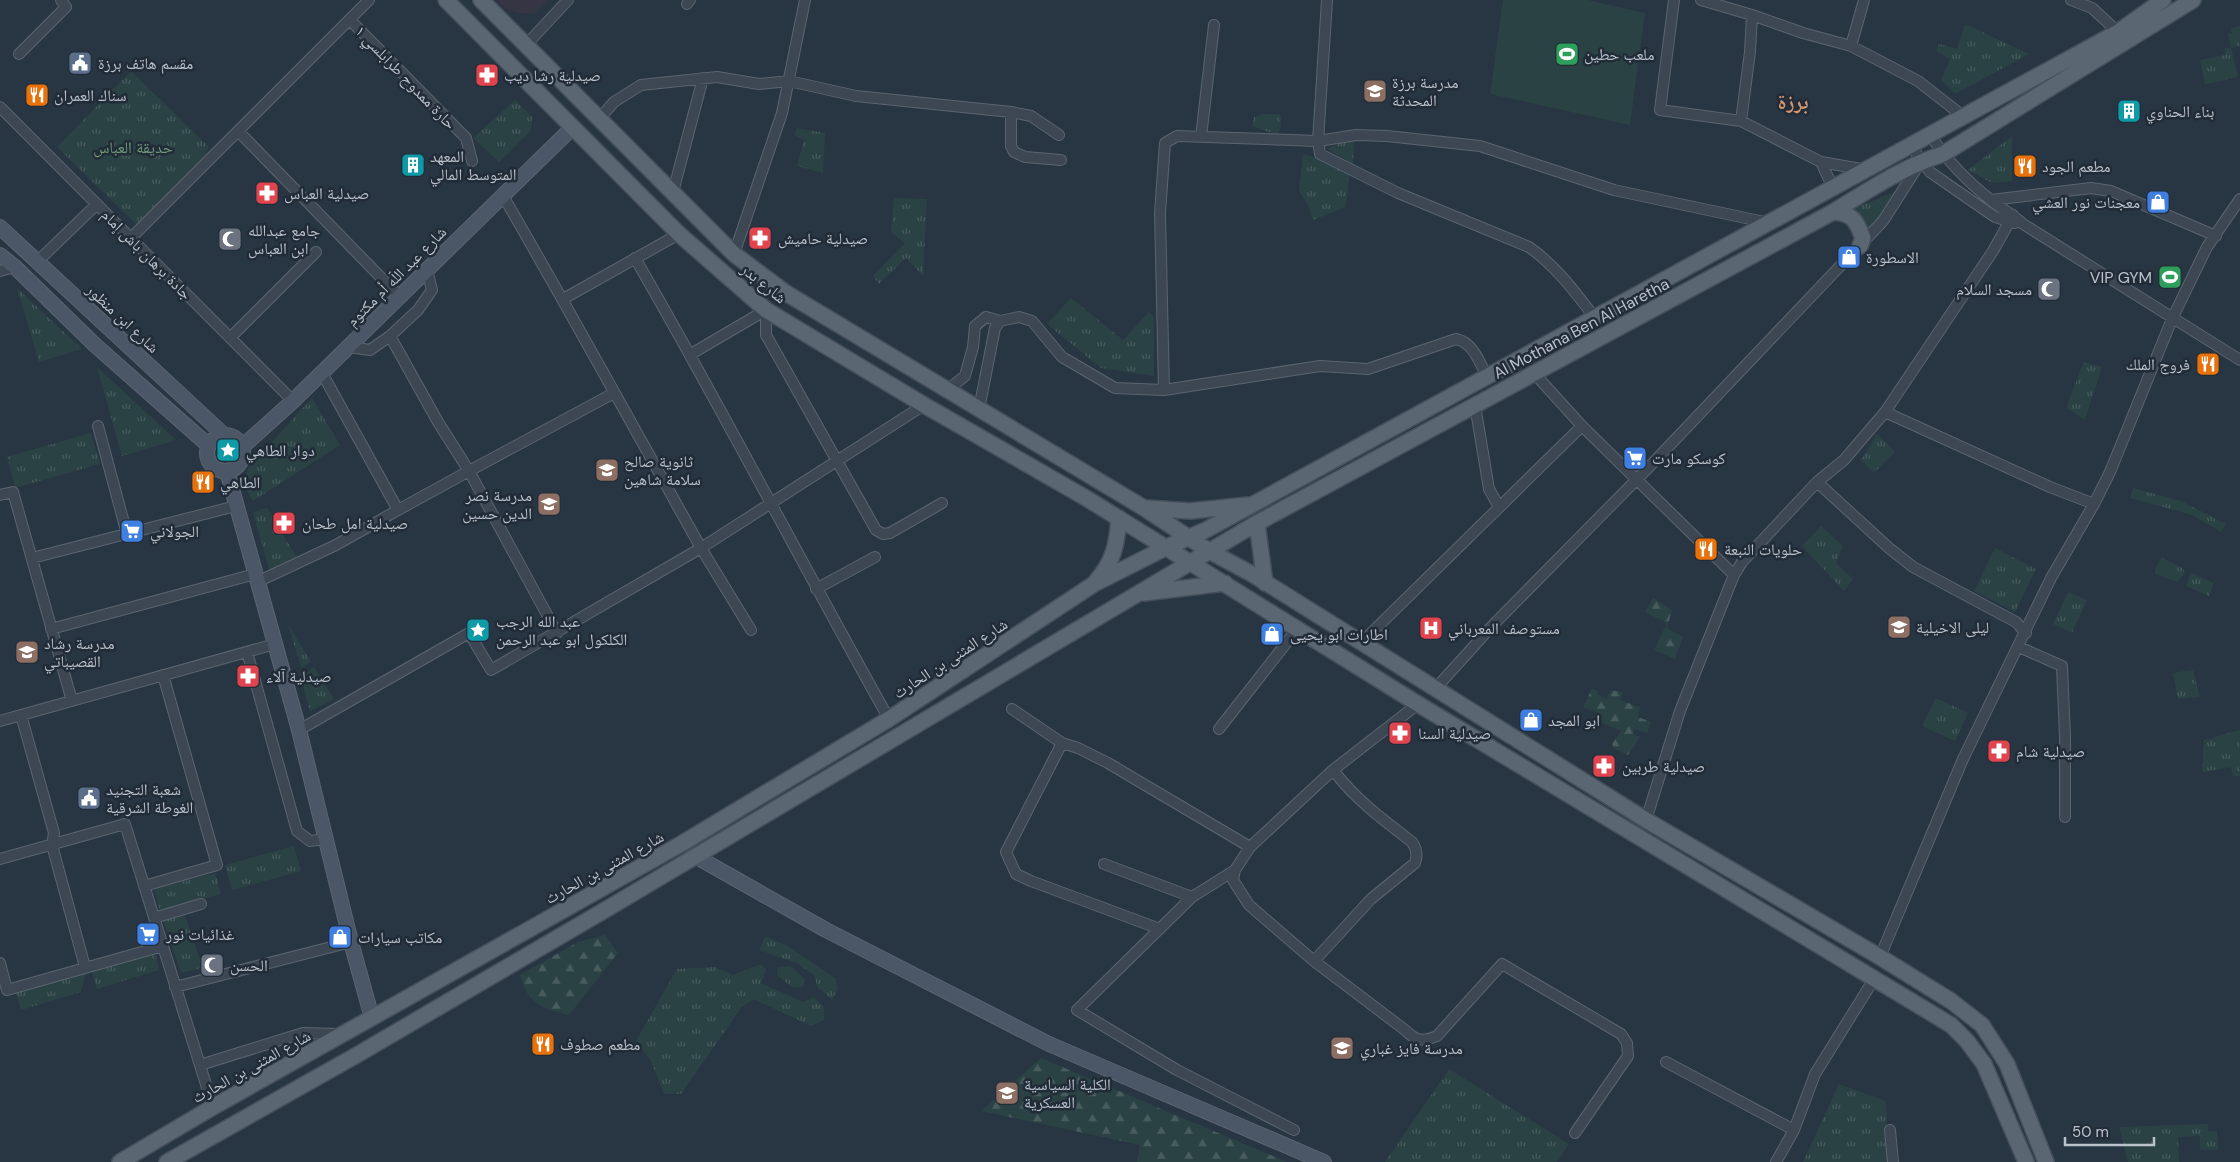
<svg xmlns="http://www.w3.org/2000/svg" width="2240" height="1162" viewBox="0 0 2240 1162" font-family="'DM Sans','Noto Naskh Arabic',sans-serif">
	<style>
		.medical { fill: #363544 }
		.grass { fill: url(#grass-tufts) }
		.forest { fill: url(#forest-firs) }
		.pitch { fill: #2b4244 }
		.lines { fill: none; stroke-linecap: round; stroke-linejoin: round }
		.minor-casing { stroke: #5b6570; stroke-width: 12 }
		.secondary-casing { stroke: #5b6570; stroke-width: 16 }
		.primary-casing { stroke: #46505c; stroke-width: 18 }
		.minor { stroke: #3d4753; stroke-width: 10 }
		.secondary { stroke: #4b5666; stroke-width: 14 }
		.primary { stroke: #5b6673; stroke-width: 15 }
		.labels { text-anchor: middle; stroke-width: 5; stroke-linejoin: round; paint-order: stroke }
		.poi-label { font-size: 16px; fill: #bac2cc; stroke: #212c38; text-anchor: start }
		.street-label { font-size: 16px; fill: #bac2cc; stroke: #212c38 }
		.park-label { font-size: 16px; fill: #729c7a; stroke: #212c38 }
		.district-label { font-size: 21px; font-weight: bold; fill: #d3976e; stroke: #212c38 }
	</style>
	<defs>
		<pattern id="grass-tufts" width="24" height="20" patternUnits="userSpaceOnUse" patternTransform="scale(1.25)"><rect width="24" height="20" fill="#2b4244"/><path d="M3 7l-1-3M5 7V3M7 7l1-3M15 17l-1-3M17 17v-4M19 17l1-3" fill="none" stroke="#485c5e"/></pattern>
		<pattern id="forest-firs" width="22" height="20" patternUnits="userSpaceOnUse" patternTransform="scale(1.25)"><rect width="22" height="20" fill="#2b4244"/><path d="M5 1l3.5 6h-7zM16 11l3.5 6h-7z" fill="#485c5e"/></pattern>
	</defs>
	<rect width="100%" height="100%" fill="#283543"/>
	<path class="medical" d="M496 0H548L534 14 518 13 506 9Z"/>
	<path class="grass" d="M1965 24 2029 54 1955 94 1941 80 1950 59 1936 51 1939 44 1957 49Z
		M2240 26V46L2231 48 2238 77 2205 84 2200 60 2226 55 2225 49 2231 47 2228 34 2232 33 2231 28Z
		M131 71 209 147 205 152 207 155 138 226 57 147Z
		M515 100 532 117 531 130 499 162 473 138Z
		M1263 114H1280L1281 126 1278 135 1252 126 1254 117Z
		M797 128 825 133 823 173 797 166 804 140 794 135Z
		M2012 136V181L1992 183 1968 170Z
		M1347 140 1354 141 1353 164 1327 149Z
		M1303 154 1350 169 1346 207 1313 220 1308 205 1299 191Z
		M1897 191 1867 234 1848 211Z
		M894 198 927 199 923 276 906 258 879 284 873 276 905 243 891 232Z
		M17 288 82 349 39 362Z
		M1071 298 1123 340 1149 312 1154 318V376L1101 368 1047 324Z
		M2084 362 2102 367 2085 420 2067 408 2068 402Z
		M97 367 176 440 122 456Z
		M312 398 340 445 253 501C245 491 243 479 249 467Z
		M91 433 100 464 15 488 7 457Z
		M1877 434 1895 452 1874 473 1861 460Z
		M2133 488 2181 501 2226 524 2221 532 2192 515 2130 498Z
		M267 508 297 558 293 563 270 573 253 513 258 510Z
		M1821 526 1843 546 1836 563 1853 579 1844 591 1802 546Z
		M1995 548 2036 569 2015 612 1974 591Z
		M2161 557 2182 568 2185 572 2178 582 2155 574V570Z
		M2191 573 2214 583 2209 596 2186 586Z
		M2068 592 2087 600 2072 633 2053 624Z
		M288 624 311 662 301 668Z
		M314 667 334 699 310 711 301 678Z
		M2193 670 2200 697 2178 699 2173 673Z
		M1936 698 1968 713 1955 741 1922 726Z
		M2240 730V776H2233L2231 767 2202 772 2204 740Z
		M294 846 301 871 232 890 225 865Z
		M215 873 221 894 160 911 154 889Z
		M185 916 203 968 181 973 163 920Z
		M765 936 788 946 835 978 838 988 832 1000 817 987 815 976 797 963 759 950Z
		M152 952 156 956 159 970 97 989 92 972 96 967Z
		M761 964 766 970 761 983 803 1002 814 997 824 1007V1020L811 1026 754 999 741 1008 681 1094H664L651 1061 636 1041 677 969 715 967 733 975Z
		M791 966 805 980 803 987H792L777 975 778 967Z
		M87 969 81 992 21 1010 15 990Z
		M1449 1069 1569 1144 1557 1162H1385Z
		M1839 1084 1886 1101 1889 1162H1803Z
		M2208 1124V1131H2217L2218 1150H2200V1136L2178 1137 2179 1162H2128L2119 1127Z"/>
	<path class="forest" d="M1653 598 1672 610 1667 628 1683 637 1675 659 1654 650 1667 623 1645 612Z
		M1592 688 1598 691 1597 694 1606 699 1611 690 1623 692 1620 700 1640 707 1638 717 1651 722 1647 733 1635 729 1633 734 1640 737 1628 755 1615 749 1612 744 1621 731 1593 719 1597 712 1583 708Z
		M605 935 618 953 569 1015C542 1008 528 1005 520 975L578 942Z
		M1041 1058 1287 1162H1137L1140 1145 981 1111Z"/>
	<path class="pitch" d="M1503 0H1588L1645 13 1630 125 1490 94Z"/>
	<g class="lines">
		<g class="minor-casing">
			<path id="minor" d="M1674 0 1660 110 1741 121
				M1701 0 1752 15 1803 33 1851 46 1918 81 1963 116
				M2071 0 2092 8 2118 32
				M687 4 690 0
				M1752 15 1750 52 1741 121 1821 162 1867 170
				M350 20 466 138 472 161
				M526 45 568 0
				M1851 46 1864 0
				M19 54 66 7 61 0
				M0 107 293 401
				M1011 112V146L1014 152 1025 157 1061 160
				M600 118 614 102 641 85 717 77 759 84 789 81 856 96 1011 112 1031 116 1059 135
				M238 131 400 297
				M1930 135C1946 159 1969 183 1992 201 2002 209 2013 215 2023 224L2240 360
				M1201 137 1214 25
				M1911 146 1930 172 1995 217 2015 223
				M1821 162 1833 188
				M673 192 703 78
				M502 194C570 311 635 430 701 548L924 405
				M1991 200 2091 188 2111 191 2216 236
				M131 238 369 0
				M734 254 782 113 805 0
				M635 258C723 410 803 566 889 719
				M37 262 97 204
				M0 271 15 267
				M563 299 679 234
				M1595 318C1575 292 1556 266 1529 247L1398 193 1320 154 1318 141 1356 135 1387 136 1480 146 1614 190 1769 223
				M390 336 418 310 432 290 427 270
				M230 338 316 252
				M691 354 766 310V335L876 530 883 534 890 533 942 503
				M322 373 398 510 469 471 438 422 390 336 370 350 349 347
				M1534 373 1582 426 1734 575
				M947 390 965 376 973 347 975 326 986 317 1000 321 1019 317 1032 321 1062 357 1115 388 1164 390 1160 213 1165 143 1177 136 1318 141 1327 0
				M1164 390 1320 366 1368 369 1456 339C1473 342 1480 363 1487 377
				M1475 405 1489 489 1499 507
				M979 409 995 328 1000 321
				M1885 412 2050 487 2094 504
				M98 426 127 534
				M1817 482 1889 548 1913 567 2016 622 2026 633
				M0 495 13 492 72 701
				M32 558 236 506
				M257 582 336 545 398 510
				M816 589 875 557
				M51 629 255 574
				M557 633 469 471 614 393
				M1361 643 1582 426
				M2019 647 2062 666 2065 737V817
				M247 652 297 831 310 841 326 839
				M1435 689 1493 625 1650 466 1883 221 1920 163
				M1012 709 1062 743
				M21 715 54 833 52 845 85 967
				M0 721 275 644
				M1219 729 1298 628
				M299 730 469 633 491 670 701 548 751 630
				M1646 820 1680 711 1734 575 1742 562 1817 482 1844 460 1885 412 1993 251 2013 215
				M0 859 125 824 213 1107
				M1104 864 1192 897
				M1235 870 1233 880 1249 905 1314 961 1405 1030C1416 1041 1423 1042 1437 1036L1502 964 1621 1034 1627 1043 1628 1056 1575 1133
				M144 886 217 865 163 675
				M154 918 201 904
				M1160 929 1031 881 1016 874 1006 852 1062 743 1078 748 1108 763 1250 847
				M1880 957 1963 759 2051 578 2094 504 2110 472 2172 319 2207 247 2240 199
				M1314 961 1371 899 1415 863C1418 855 1417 849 1412 842 1382 819 1356 800 1333 770
				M0 963 7 990 163 946
				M175 987 351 942
				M1666 1062 1794 1130
				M200 1065 303 1033 342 1034
				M1294 1130 1177 1070 1077 1010 1192 897 1235 870 1250 847 1333 770 1418 704
				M1890 1130 1893 1162
				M1776 1162 1794 1130 1815 1074 1874 979"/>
		</g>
		<g class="secondary-casing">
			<path id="secondary" d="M0 227 223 434
				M0 255 15 267 95 345 208 445
				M207 453a18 18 0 1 1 36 0a18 18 0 1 1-36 0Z
				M242 447 293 401 573 127
				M227 471 299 730 351 942 372 1018
				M695 856 826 930 1049 1044 1324 1162"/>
		</g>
		<g class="primary-casing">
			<path id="primary" d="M446 0 679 234 766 310 924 405 1086 498 1418 704 1951 1025 1967 1041 1984 1064 2026 1162
				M481 0 734 254 786 293 1144 508 1209 551 1252 574 1646 820 1880 957 1951 1001 1982 1025 2007 1064 2046 1162
				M1833 212C1853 213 1857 222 1863 238L1860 246
				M1146 508 1190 511 1248 505
				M1257 523 1265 583
				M1097 580C1114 561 1117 543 1119 518
				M1144 593 1225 583
				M120 1162 213 1107 681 844 889 719 1094 584 1167 547 1206 530 2118 32 2163 0
				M167 1162 355 1056 605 910 1257 523 1833 212C1869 190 1903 167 1943 154L2193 0"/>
		</g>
		<use href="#minor" class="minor"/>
		<use href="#secondary" class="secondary"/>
		<use href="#primary" class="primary"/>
	</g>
	<defs>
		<g id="stadium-square" transform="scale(1.25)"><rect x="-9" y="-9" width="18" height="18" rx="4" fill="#2e9e5b" stroke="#212c38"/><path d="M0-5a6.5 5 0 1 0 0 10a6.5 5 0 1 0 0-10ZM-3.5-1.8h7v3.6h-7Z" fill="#fff"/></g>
		<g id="civic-square" transform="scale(1.25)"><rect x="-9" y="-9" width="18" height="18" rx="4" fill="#5c6f8a" stroke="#212c38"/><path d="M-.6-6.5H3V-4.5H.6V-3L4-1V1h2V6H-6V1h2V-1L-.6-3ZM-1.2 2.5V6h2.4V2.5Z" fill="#fff"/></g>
		<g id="pharmacy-square" transform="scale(1.25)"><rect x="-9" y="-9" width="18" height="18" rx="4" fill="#e0444e" stroke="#212c38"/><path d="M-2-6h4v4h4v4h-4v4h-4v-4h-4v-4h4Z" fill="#fff"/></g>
		<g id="school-square" transform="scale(1.25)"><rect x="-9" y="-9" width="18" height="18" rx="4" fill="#8d6e63" stroke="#212c38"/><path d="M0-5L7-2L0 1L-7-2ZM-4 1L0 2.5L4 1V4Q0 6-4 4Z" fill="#fff"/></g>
		<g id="restaurant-square" transform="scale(1.25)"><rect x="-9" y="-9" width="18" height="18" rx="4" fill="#e8710a" stroke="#212c38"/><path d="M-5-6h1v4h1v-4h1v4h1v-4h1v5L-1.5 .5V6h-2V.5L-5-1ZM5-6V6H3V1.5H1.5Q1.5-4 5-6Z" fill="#fff"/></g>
		<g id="building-square" transform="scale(1.25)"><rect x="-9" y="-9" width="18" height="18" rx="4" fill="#0f9aa8" stroke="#212c38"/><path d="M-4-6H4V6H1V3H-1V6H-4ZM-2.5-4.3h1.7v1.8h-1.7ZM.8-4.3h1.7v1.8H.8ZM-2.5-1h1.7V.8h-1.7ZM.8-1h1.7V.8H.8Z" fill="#fff"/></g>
		<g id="shop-square" transform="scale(1.25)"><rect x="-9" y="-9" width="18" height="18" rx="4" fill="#3f7fe0" stroke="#212c38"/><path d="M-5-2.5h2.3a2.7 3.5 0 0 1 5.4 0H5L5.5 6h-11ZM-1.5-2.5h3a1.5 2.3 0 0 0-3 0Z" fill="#fff"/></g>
		<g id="mosque-square" transform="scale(1.25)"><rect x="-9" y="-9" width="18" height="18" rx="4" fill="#6b7280" stroke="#212c38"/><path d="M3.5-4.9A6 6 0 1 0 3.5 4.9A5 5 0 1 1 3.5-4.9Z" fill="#fff"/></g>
		<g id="sight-square" transform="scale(1.25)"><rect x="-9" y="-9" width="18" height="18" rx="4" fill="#0f9aa8" stroke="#212c38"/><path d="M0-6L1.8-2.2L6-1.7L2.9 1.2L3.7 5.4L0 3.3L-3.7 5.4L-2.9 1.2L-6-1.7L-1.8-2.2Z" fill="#fff"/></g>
		<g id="supermarket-square" transform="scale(1.25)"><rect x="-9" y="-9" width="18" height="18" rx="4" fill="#3f7fe0" stroke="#212c38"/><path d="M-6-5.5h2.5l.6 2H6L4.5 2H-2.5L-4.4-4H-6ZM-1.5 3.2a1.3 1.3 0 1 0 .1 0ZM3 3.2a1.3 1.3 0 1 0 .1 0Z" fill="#fff"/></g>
		<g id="hospital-square" transform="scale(1.25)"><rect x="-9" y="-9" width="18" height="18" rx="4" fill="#e0444e" stroke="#212c38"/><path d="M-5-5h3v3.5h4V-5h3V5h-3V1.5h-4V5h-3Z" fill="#fff"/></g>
		<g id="university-square" transform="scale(1.25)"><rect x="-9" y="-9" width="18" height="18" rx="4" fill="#8d6e63" stroke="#212c38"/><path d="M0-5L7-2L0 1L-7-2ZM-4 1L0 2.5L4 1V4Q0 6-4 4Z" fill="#fff"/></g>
	</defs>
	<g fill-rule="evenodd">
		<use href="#stadium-square" x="1567" y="54"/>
		<use href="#civic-square" x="80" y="63"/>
		<use href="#pharmacy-square" x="487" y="75"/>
		<use href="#school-square" x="1375" y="91"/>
		<use href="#restaurant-square" x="37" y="95"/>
		<use href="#building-square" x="2129" y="111"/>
		<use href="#building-square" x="413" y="165"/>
		<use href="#restaurant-square" x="2025" y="166"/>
		<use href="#pharmacy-square" x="267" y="193"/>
		<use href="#shop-square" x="2158" y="202"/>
		<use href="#pharmacy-square" x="760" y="238"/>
		<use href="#mosque-square" x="230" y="239"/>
		<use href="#shop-square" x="1849" y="257"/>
		<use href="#stadium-square" x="2170" y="277"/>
		<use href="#mosque-square" x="2049" y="289"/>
		<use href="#restaurant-square" x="2208" y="364"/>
		<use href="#sight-square" x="228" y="450"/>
		<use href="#supermarket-square" x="1635" y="458"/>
		<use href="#school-square" x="607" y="470"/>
		<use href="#restaurant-square" x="203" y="482"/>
		<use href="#school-square" x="549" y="504"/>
		<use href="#pharmacy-square" x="284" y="523"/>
		<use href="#supermarket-square" x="132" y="531"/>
		<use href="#restaurant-square" x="1706" y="549"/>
		<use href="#school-square" x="1899" y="627"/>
		<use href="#hospital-square" x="1431" y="628"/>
		<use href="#sight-square" x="478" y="630"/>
		<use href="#shop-square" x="1272" y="634"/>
		<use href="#school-square" x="27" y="652"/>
		<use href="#pharmacy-square" x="248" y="676"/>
		<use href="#shop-square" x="1531" y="720"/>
		<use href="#pharmacy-square" x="1400" y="733"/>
		<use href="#pharmacy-square" x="1999" y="751"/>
		<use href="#pharmacy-square" x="1604" y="766"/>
		<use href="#civic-square" x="89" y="798"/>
		<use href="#supermarket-square" x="148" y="934"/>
		<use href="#shop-square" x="340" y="937"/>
		<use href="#mosque-square" x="212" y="965"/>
		<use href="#restaurant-square" x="543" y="1044"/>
		<use href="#school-square" x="1342" y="1048"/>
		<use href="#university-square" x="1007" y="1093"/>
	</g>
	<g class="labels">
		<g class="poi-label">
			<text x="1584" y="60">ملعب حطين</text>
			<text x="98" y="69">مقسم هاتف برزة</text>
			<text x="504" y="81">صيدلية رشا ديب</text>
			<text x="1392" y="88">مدرسة برزة<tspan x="1392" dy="18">المحدثة</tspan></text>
			<text x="54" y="101">سناك العمران</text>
			<text x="2146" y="117">بناء الحناوي</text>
			<text x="430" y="162">المعهد<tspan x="430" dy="18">المتوسط المالي</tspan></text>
			<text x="2042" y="172">مطعم الجود</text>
			<text x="284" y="199">صيدلية العباس</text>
			<text x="2140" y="208" text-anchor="end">معجنات نور العشي</text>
			<text x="248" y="236">جامع عبدالله<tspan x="248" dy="18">ابن العباس</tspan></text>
			<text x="778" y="244">صيدلية حاميش</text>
			<text x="1866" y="263">الاسطورة</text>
			<text x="2152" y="283" text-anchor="end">VIP GYM</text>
			<text x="2032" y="295" text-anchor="end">مسجد السلام</text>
			<text x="2190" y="370" text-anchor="end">فروج الملك</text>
			<text x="246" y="456">دوار الطاهي</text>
			<text x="1652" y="464">كوسكو مارت</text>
			<text x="624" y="467">ثانوية صالح<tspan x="624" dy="18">سلامة شاهين</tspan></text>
			<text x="220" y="488">الطاهي</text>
			<text x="532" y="501" text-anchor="end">مدرسة نصر<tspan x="532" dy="18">الدين حسين</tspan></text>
			<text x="302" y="529">صيدلية امل طحان</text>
			<text x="150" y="537">الجولاني</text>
			<text x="1724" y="555">حلويات النبعة</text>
			<text x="496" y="627">عبد الله الرجب<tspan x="496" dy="18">الكلكول ابو عبد الرحمن</tspan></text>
			<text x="1916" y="633">ليلى الاخيلية</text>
			<text x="1448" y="634">مستوصف المعرباني</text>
			<text x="1290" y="640">اطارات ابو يحيى</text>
			<text x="44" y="649">مدرسة رشاد<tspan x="44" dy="18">القصيباتي</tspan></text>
			<text x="266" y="682">صيدلية آلاء</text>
			<text x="1548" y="726">ابو المجد</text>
			<text x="1418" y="739">صيدلية السنا</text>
			<text x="2016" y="757">صيدلية شام</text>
			<text x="1622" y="772">صيدلية طربين</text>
			<text x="106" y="795">شعبة التجنيد<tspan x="106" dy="18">الغوطة الشرقية</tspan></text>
			<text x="166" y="940">غذائيات نور</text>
			<text x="358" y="943">مكاتب سيارات</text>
			<text x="230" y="971">الحسن</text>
			<text x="560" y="1050">مطعم صطوف</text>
			<text x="1360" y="1054">مدرسة فايز غباري</text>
			<text x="1024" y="1090">الكلية السياسية<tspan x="1024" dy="18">العسكرية</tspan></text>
		</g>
		<g class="street-label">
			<text transform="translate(406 77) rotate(46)" y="6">حارة ممدوح طرابلسي ١</text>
			<text transform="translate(147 254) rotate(45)" y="6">جادة برهان باش إمام</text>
			<text transform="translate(396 276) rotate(-45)" y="6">شارع عبد اللّه أم مكتوم</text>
			<text transform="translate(764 283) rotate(39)" y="6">شارع بدر</text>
			<text transform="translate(123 318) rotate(43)" y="6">شارع ابن منظور</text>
			<text transform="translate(1581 328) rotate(-28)" y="6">Al Mothana Ben Al Haretha</text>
			<text transform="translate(950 658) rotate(-33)" y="6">شارع المثنى بن الحارث</text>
			<text transform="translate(604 867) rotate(-29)" y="6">شارع المثنى بن الحارث</text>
			<text transform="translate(251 1066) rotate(-29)" y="6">شارع المثنى بن الحارث</text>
		</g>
		<g class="park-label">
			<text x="133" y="153">حديقة العباس</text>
		</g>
		<g class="district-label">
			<text x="1793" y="109">برزة</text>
		</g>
	</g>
	<path d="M2065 1137v8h89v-8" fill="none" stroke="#bac2cc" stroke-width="2.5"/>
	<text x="2072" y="1137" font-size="15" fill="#bac2cc" stroke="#212c38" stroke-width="4" paint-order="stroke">50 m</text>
</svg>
